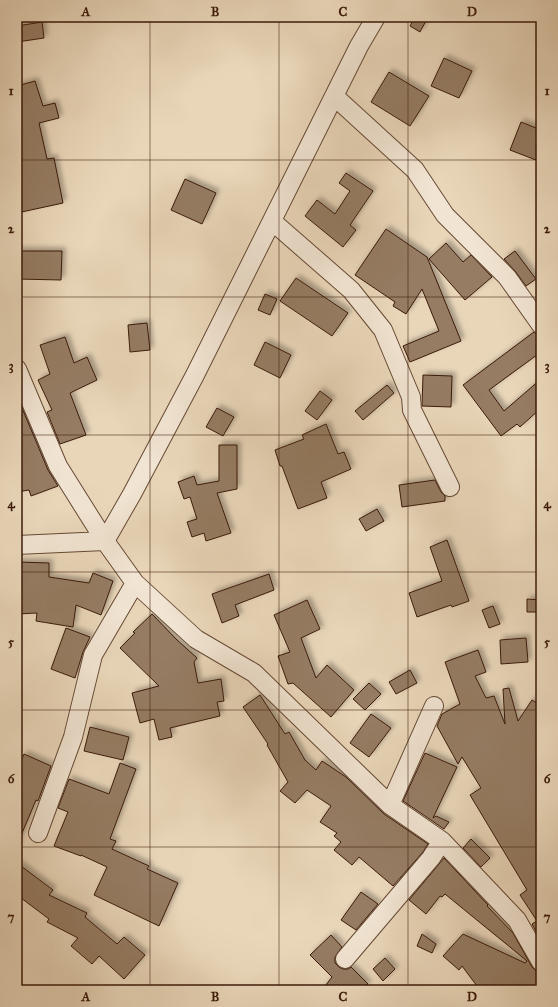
<svg xmlns="http://www.w3.org/2000/svg" width="558" height="1007" viewBox="0 0 558 1007" font-family="'IM FELL Great Primer',serif">
	<style>
		.building { fill: #957c64; stroke: #3b1a08; filter: url(#shadow) }
		.lines { fill: none; stroke-linecap: round; stroke-linejoin: round }
		.minor-casing { stroke: #664934; stroke-width: 20 }
		.minor { stroke: #f1e4d2; stroke-width: 18 }
		.grid { fill: none; stroke: #3b1a08; stroke-width: 1; stroke-opacity: 0.55 }
		.neatline { fill: none; stroke: #3b1a08; stroke-width: 1.5 }
		.grid-label { font-size: 13px; text-anchor: middle; font-weight: bold; fill: #3b1a08 }
	</style>
	<defs>
		<filter id="shadow"><feDropShadow dx="3.5" dy="-3.5" stdDeviation="2" flood-color="#0004"/></filter>
	</defs>
	<rect width="100%" height="100%" fill="#e9d6b9"/>
	<filter id="stains"><feTurbulence type="fractalNoise" baseFrequency=".005" numOctaves="4"/><feColorMatrix values="0 0 0 0 .2 0 0 0 0 .09 0 0 0 0 .02 0 0 0 .5 -.17"/></filter>
	<radialGradient id="worn" r=".72"><stop offset=".6" stop-color="#630" stop-opacity="0"/><stop offset="1" stop-color="#630" stop-opacity=".3"/></radialGradient>
	<path class="building" d="M415 17H428L420 32 410 26Z
		M42 22 44 38 17 42V26Z
		M444 58 472 71 459 98 431 86Z
		M389 72 429 96 410 126 371 102Z
		M35 81 43 106 55 103 59 118 39 123 47 159 54 158 63 203 17 213V86Z
		M521 122 541 130V162L510 150Z
		M346 173 373 191 350 225 356 230 343 247 305 216 317 200 335 214 350 191 339 183Z
		M185 179 216 193 202 224 171 210Z
		M386 229 427 257 461 341 410 362 403 346 439 331 422 289 406 314 393 306 395 302 355 275Z
		M446 243 463 262 471 255 492 277 465 300 429 259Z
		M17 251H62L61 280 17 279Z
		M515 251 536 279 526 286 515 271 504 259Z
		M296 278 348 313 332 336 280 301Z
		M265 294 277 299 270 315 258 310Z
		M147 323 150 350 130 352 128 325Z
		M534 332 541 335V352L489 390 504 411 541 379V408L520 427 517 424 501 436 463 385Z
		M65 337 74 363 87 357 97 380 70 393 86 435 60 444 47 412 52 410 38 380 50 374 40 345Z
		M265 342 291 355 280 378 254 365Z
		M423 375 452 376 451 407 422 406Z
		M387 385 394 393 363 420 355 411Z
		M320 391 332 400 317 420 305 411Z
		M17 396 48 470 58 486 31 496 29 490 17 492Z
		M217 408 234 417 223 436 206 427Z
		M326 424 338 454 344 452 351 469 321 482 327 498 298 509 282 466H280L275 450 304 439 302 435Z
		M219 445H237V489L217 493 231 533 206 541 204 533 192 537 187 522 197 519 190 497 184 499 178 482 194 476 197 485 219 481Z
		M435 480 441 492 445 496V501L402 507 399 485Z
		M377 509 384 521 366 531 359 519Z
		M447 540 469 601 452 607 451 605 417 617 409 593 442 581 430 547Z
		M17 562 49 563V577L89 583 93 573 113 581 101 615 76 605 73 627 36 621 37 613 17 614Z
		M269 574 274 590 235 605 239 616 222 623 212 594Z
		M527 599 541 600V612H527Z
		M307 600 320 629 301 638 316 678 327 665 354 690 331 717 293 683 288 684 278 656 290 652 274 615Z
		M493 606 500 624 489 628 482 610Z
		M152 614 176 639 197 658 194 662 198 683 221 679 224 701 217 702 220 716 170 728 172 737 159 740 154 719 140 723 132 693 159 686 120 648 135 633 133 632Z
		M66 628 90 637 83 652 75 678 51 669Z
		M526 638 528 662 501 664 500 640Z
		M478 650 486 672 475 676 486 698 494 696 505 724 503 689 509 688 518 721 532 700 541 706V941L532 924 537 921 520 895 527 890 470 795 481 788 462 757 458 764 437 726 442 714 460 704 445 662Z
		M410 670 417 683 396 694 389 682Z
		M369 683 381 694 365 710 353 699Z
		M260 695 285 734 289 732 305 760 316 770 322 761 346 777 384 814 428 844 423 852 393 886 359 857 352 865 334 850 341 842 334 836 337 833 320 822 331 806 307 790 295 803 280 791 288 782 267 745 268 744 243 707Z
		M371 714 391 728 369 757 350 743Z
		M90 727 129 737 123 760 84 751Z
		M425 753 457 767 433 818 436 816 449 822 444 829 403 801Z
		M24 754 51 766 38 801 36 800 17 845V770Z
		M120 763 136 769 110 839 116 841 112 849 149 866 147 869 178 883 159 926 94 895 107 867 81 855V856L54 846 68 812 58 808 69 779 109 794Z
		M471 839 490 858 481 867 463 848Z
		M444 858 488 905 487 906 513 933 532 967 536 971 541 972V985L534 990H480L462 966 459 970 443 956 463 934 525 963 527 961 445 894 442 897 440 896 426 914 409 900Z
		M17 863 53 890 49 895 87 913 85 917 117 944 124 937 145 955 124 979 99 956 92 964 71 946 78 938 47 922 49 919 17 895Z
		M361 892 378 904 356 930 341 920Z
		M422 934 436 944 432 953 417 946Z
		M331 935 342 947 335 957V963L339 967 343 969H348L351 967 368 984 362 990H322L332 977 310 955Z
		M385 958 395 969 383 981 373 969Z"/>
	<g class="lines">
		<g class="minor-casing">
			<path id="minor" d="M334 96 415 170 445 215 507 277 541 325
				M272 221 351 290 383 330 411 397 412 410 450 487
				M17 369 58 466 105 541 135 583 196 639 254 673 390 805 442 841 517 920 541 962
				M17 545 105 541 132 494 195 375 359 46 376 17
				M390 805 434 706
				M38 833 73 737 93 655 135 583
				M345 959 431 858 442 841"/>
		</g>
		<use href="#minor" class="minor"/>
	</g>
	<path class="grid" d="M150 17V990M279 17V990M408 17V990M17 160H541M17 297H541M17 435H541M17 572H541M17 710H541M17 847H541"/>
	<rect width="558" height="1007" fill="none" stroke="#e9d6b9" stroke-width="44"/>
	<rect x="22" y="22" width="514" height="963" class="neatline"/>
	<g class="grid-label">
		<text x="86" y="16">A</text>
		<text x="215" y="16">B</text>
		<text x="343" y="16">C</text>
		<text x="472" y="16">D</text>
		<text x="11" y="95">1</text>
		<text x="547" y="95">1</text>
		<text x="11" y="233">2</text>
		<text x="547" y="233">2</text>
		<text x="11" y="370">3</text>
		<text x="547" y="370">3</text>
		<text x="11" y="508">4</text>
		<text x="547" y="508">4</text>
		<text x="11" y="646">5</text>
		<text x="547" y="646">5</text>
		<text x="11" y="783">6</text>
		<text x="547" y="783">6</text>
		<text x="11" y="921">7</text>
		<text x="547" y="921">7</text>
		<text x="86" y="1001">A</text>
		<text x="215" y="1001">B</text>
		<text x="343" y="1001">C</text>
		<text x="472" y="1001">D</text>
	</g>
	<rect width="100%" height="100%" filter="url(#stains)"/>
	<rect width="100%" height="100%" fill="url(#worn)"/>
</svg>
